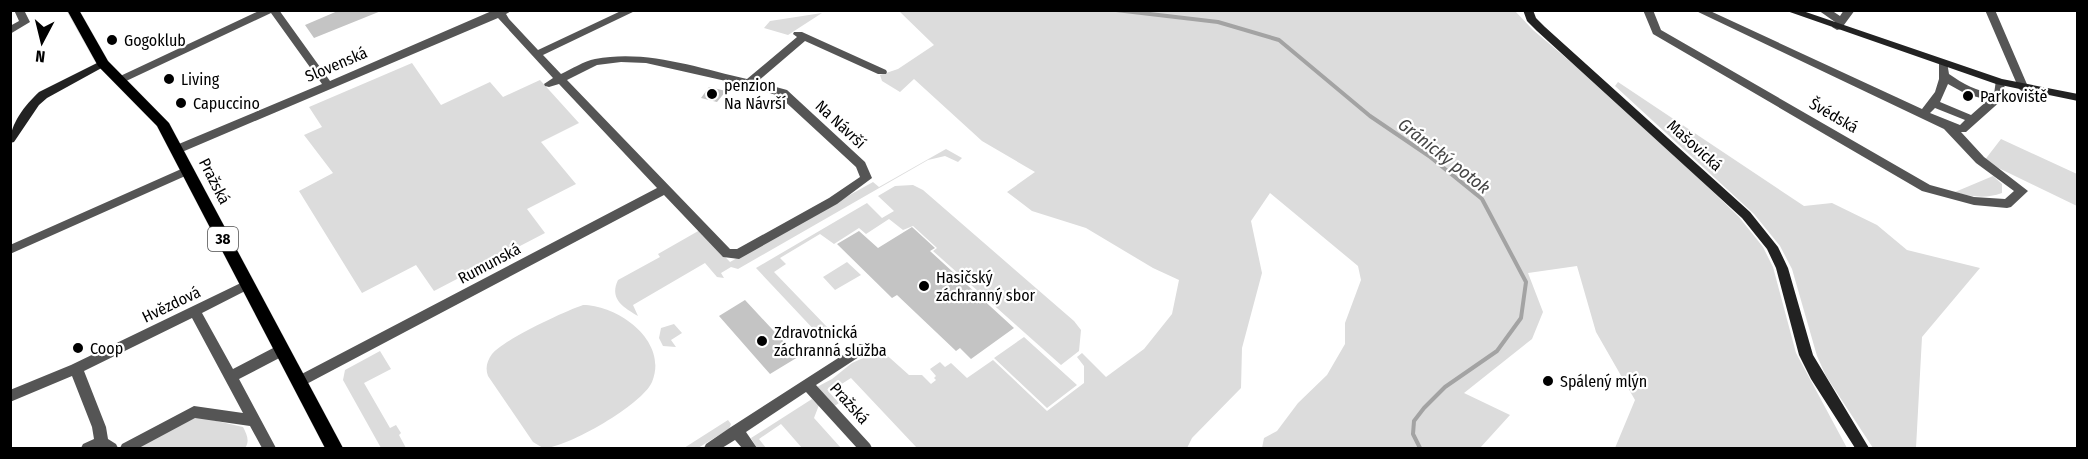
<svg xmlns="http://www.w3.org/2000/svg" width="2088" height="459" viewBox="0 0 2088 459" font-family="'Fira Sans Condensed',sans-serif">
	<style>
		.green { fill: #dcdcdc }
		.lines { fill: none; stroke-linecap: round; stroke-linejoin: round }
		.stream { stroke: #a3a3a3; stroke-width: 4 }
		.building { fill: #c4c4c4 }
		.primary-casing { stroke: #dbdbdb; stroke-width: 1 }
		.street { fill: #555; fill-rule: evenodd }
		.secondary { fill: #222; fill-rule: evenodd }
		.primary { fill: #000; fill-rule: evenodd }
		.poi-dot { fill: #000; stroke: #fff; stroke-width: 2 }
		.labels { text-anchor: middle; stroke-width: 4.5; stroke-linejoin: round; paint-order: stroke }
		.shield { fill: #fff; stroke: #4c4c4c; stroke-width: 1.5 }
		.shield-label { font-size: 15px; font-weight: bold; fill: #000 }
		.poi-label { font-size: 16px; fill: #000; stroke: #fff; text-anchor: start }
		.street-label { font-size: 16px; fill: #000; stroke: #fff }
		.water-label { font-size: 18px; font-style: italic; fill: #444; stroke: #fff }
	</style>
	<rect width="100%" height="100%" fill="#fff"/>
	<path class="green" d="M899 11H1515L1533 30 1592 80 1706 185 1739 217 1763 247 1773 267 1796 353 1847 448H1615L1635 400 1596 332 1577 266 1528 273 1543 312 1532 339 1464 393 1510 415 1480 448H1262L1264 438 1277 431 1298 403 1327 375 1345 344V323L1361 280 1358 266 1270 193 1251 221 1262 273 1242 348 1241 388 1192 438 1187 448H917L851 378 829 392 839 403 833 407 815 388 832 379 852 363 881 350 909 375H922L931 384 936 380 934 378 936 376 930 369 940 362 945 367 951 363 967 378 993 360 1047 411 1084 383V366L1077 357 1082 353 1106 377 1144 349 1172 314 1179 280 1153 268 1086 228 1032 211 1007 192 1035 172 982 141 914 79 900 92 882 81 880 75 898 69 934 45Z
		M822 13 788 35 764 28 770 21Z
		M412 63 441 105 490 82 503 97 540 80 579 123 541 142 576 184 527 209 545 233 434 291 416 265 362 293 299 191 333 173 304 135 322 127 309 107Z
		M1618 82 1804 206 1832 203 1877 225 1907 250 1980 268 1922 337 1916 448H1873L1826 376 1817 356 1792 269 1780 246 1754 214 1615 86Z
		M2001 139 2077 174V206L1984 161Z
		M946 149 962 158 958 162 945 156 928 160 738 269 731 267 721 273 724 278 717 277 705 263 633 305 638 316C623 307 609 299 618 280L660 257 658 254 700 230 730 262 873 182 879 187Z
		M1993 176 2002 184V193C1985 199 1972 197 1955 192Z
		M913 185 923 190 1074 321 1081 330 1079 351 1061 365 933 251 937 248 913 226 903 230 889 219 866 234 859 228 834 244 820 234 780 258 786 264 774 272 828 328 818 334 756 268 867 203 882 218 894 211 878 196 895 186Z
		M847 262 861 275 835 290 823 277Z
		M583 305C618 305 669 341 652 382 643 404 566 449 543 448L533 442 488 376C485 368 487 361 492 354 505 339 563 312 583 305Z
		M674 324 682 333 671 340 676 347 663 346 659 338 661 328Z
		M1024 337 1077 385 1047 408 994 358Z
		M380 351 391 369 364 383 390 428 396 425 401 433 399 435 406 448H381L343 380 345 370Z
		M812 399 819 405 814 418 841 448H802L781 424 759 439 766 448H757L751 438Z
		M199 417 243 427C247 435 250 441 245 448H137L186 420Z
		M728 420 731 424 729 429 698 448H684Z"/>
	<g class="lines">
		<path class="stream" d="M1116 10 1218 22 1279 40 1370 116 1429 156 1482 199 1526 282 1521 318 1497 351 1445 387 1424 408 1414 421 1413 434 1420 448"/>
	</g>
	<path class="building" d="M340 10H381V11L314 38 305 25Z
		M709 87 726 91 717 102 701 98Z
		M912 227 935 248 930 251 1014 328 971 359 960 348 956 351 897 295 892 298 837 244 859 231 878 248Z
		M745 300 798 357 770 374 719 316Z"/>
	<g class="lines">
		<g class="primary-casing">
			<path id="primary" d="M67 10H79L108 61 169 123 343 448H325L157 126 98 66Z"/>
		</g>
		<path class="street" d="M14 10H24L30 22 10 34V26L19 21Z
			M261 10H279L330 81 494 10H513L506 14 509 19 538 50 623 10H637L543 55 561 74C572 69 584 61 595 59 646 49 698 68 747 79L797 37 793 34 794 32H802L886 70 887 72 886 74H878L805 41 757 82 787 90 865 162 872 178 837 204 739 259 723 257 664 195 299 388 294 386 292 382 294 378 657 188 559 84 549 87 545 86 544 84 553 78 498 18 182 152H174L172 149 174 146 322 84 271 13 124 82 120 83 115 80 116 78ZM621 62 646 63 748 86 779 96 856 167 860 177 829 198 737 249H730L567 80 597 65Z
			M1643 10H1653L1661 30 1930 185 1974 197 2005 199 2014 191 1976 163 1944 129 1694 10H1708L1922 109 1935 92 1939 79V62H1947L1949 74C1963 84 1977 91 1994 94L1996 80H2004L2005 82 2003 99 1966 132H1961L1984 157 2028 191 2011 207 2007 208 1974 205 1922 191 1653 34ZM1948 84 1966 94 1988 100 1971 115 1940 102ZM1935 108 1965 120 1960 125 1930 113Z
			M1818 10H1831L1840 16 1844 10H1855L1841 29 1837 30 1832 27 1835 22Z
			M1985 10H1995L2029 89 2028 91 2024 93 2019 89Z
			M188 166 194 170 192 173 10 254V245Z
			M247 280 251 282 253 285 251 288 202 313 233 369 277 346 282 345 287 346 289 350 287 354 239 379 276 448H262L250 426 195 418 139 448H120L122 444 194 406 243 413 192 318 84 371 106 427 108 439 116 444 118 448H81L83 444 94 439 92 427 72 376 10 402V390L71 365Z
			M860 344 865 345 867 349 865 353 816 385 870 444 872 448H857L806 392 746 432 757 448H742L735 440 722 448H704L706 444 731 427Z"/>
		<path class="secondary" d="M1523 10H1533L1536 18 1545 27 1750 212 1778 247 1788 268 1813 355 1869 448H1855L1811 379 1799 355 1776 268 1767 249 1742 218 1537 31 1527 21Z
			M1784 10H1800L2002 79 2078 94V101L1996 84Z
			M103 60 108 63 107 65 47 98 39 105 14 142 10 143C10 124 25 105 39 92Z"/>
		<use href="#primary" class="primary"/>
	</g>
	<g class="poi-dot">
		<circle cx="112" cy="40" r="6"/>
		<circle cx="169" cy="79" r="6"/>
		<circle cx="712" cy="94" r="6"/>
		<circle cx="1968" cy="96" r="6"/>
		<circle cx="181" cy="103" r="6"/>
		<circle cx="924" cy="286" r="6"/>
		<circle cx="762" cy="341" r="6"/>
		<circle cx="78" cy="348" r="6"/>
		<circle cx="1548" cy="381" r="6"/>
	</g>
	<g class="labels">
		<rect class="shield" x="208" y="227" width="30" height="24" rx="4.5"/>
		<g class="shield-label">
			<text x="223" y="244">38</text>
		</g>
		<g class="poi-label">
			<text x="124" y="46">Gogoklub</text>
			<text x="181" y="85">Living</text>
			<text x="724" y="91">penzion<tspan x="724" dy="18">Na Návrší</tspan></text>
			<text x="1980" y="102">Parkoviště</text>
			<text x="193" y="109">Capuccino</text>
			<text x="936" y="283">Hasičský<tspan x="936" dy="18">záchranný sbor</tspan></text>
			<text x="774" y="338">Zdravotnická<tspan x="774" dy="18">záchranná služba</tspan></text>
			<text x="90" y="354">Coop</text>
			<text x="1560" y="387">Spálený mlýn</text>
		</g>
		<g class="street-label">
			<text transform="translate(336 64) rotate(-23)" y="6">Slovenská</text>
			<text transform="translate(1834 115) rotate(30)" y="6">Švédská</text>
			<text transform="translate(841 124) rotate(43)" y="6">Na Návrší</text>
			<text transform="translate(1695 145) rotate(42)" y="6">Mašovická</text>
			<text transform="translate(215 181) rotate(63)" y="6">Pražská</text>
			<text transform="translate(489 263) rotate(-28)" y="6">Rumunská</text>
			<text transform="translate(171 304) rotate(-26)" y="6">Hvězdová</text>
			<text transform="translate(850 403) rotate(48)" y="6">Pražská</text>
		</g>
		<g class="water-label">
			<text transform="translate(1444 156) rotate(38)" y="6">Gránický potok</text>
		</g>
	</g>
	<rect width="2088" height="459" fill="none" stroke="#000000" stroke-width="24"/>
	<g transform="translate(42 42) rotate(187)" stroke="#ffffff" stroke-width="4.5" paint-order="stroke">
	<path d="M0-4.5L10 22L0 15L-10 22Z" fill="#000000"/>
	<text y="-9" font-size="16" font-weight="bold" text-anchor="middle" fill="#000000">N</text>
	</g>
</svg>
